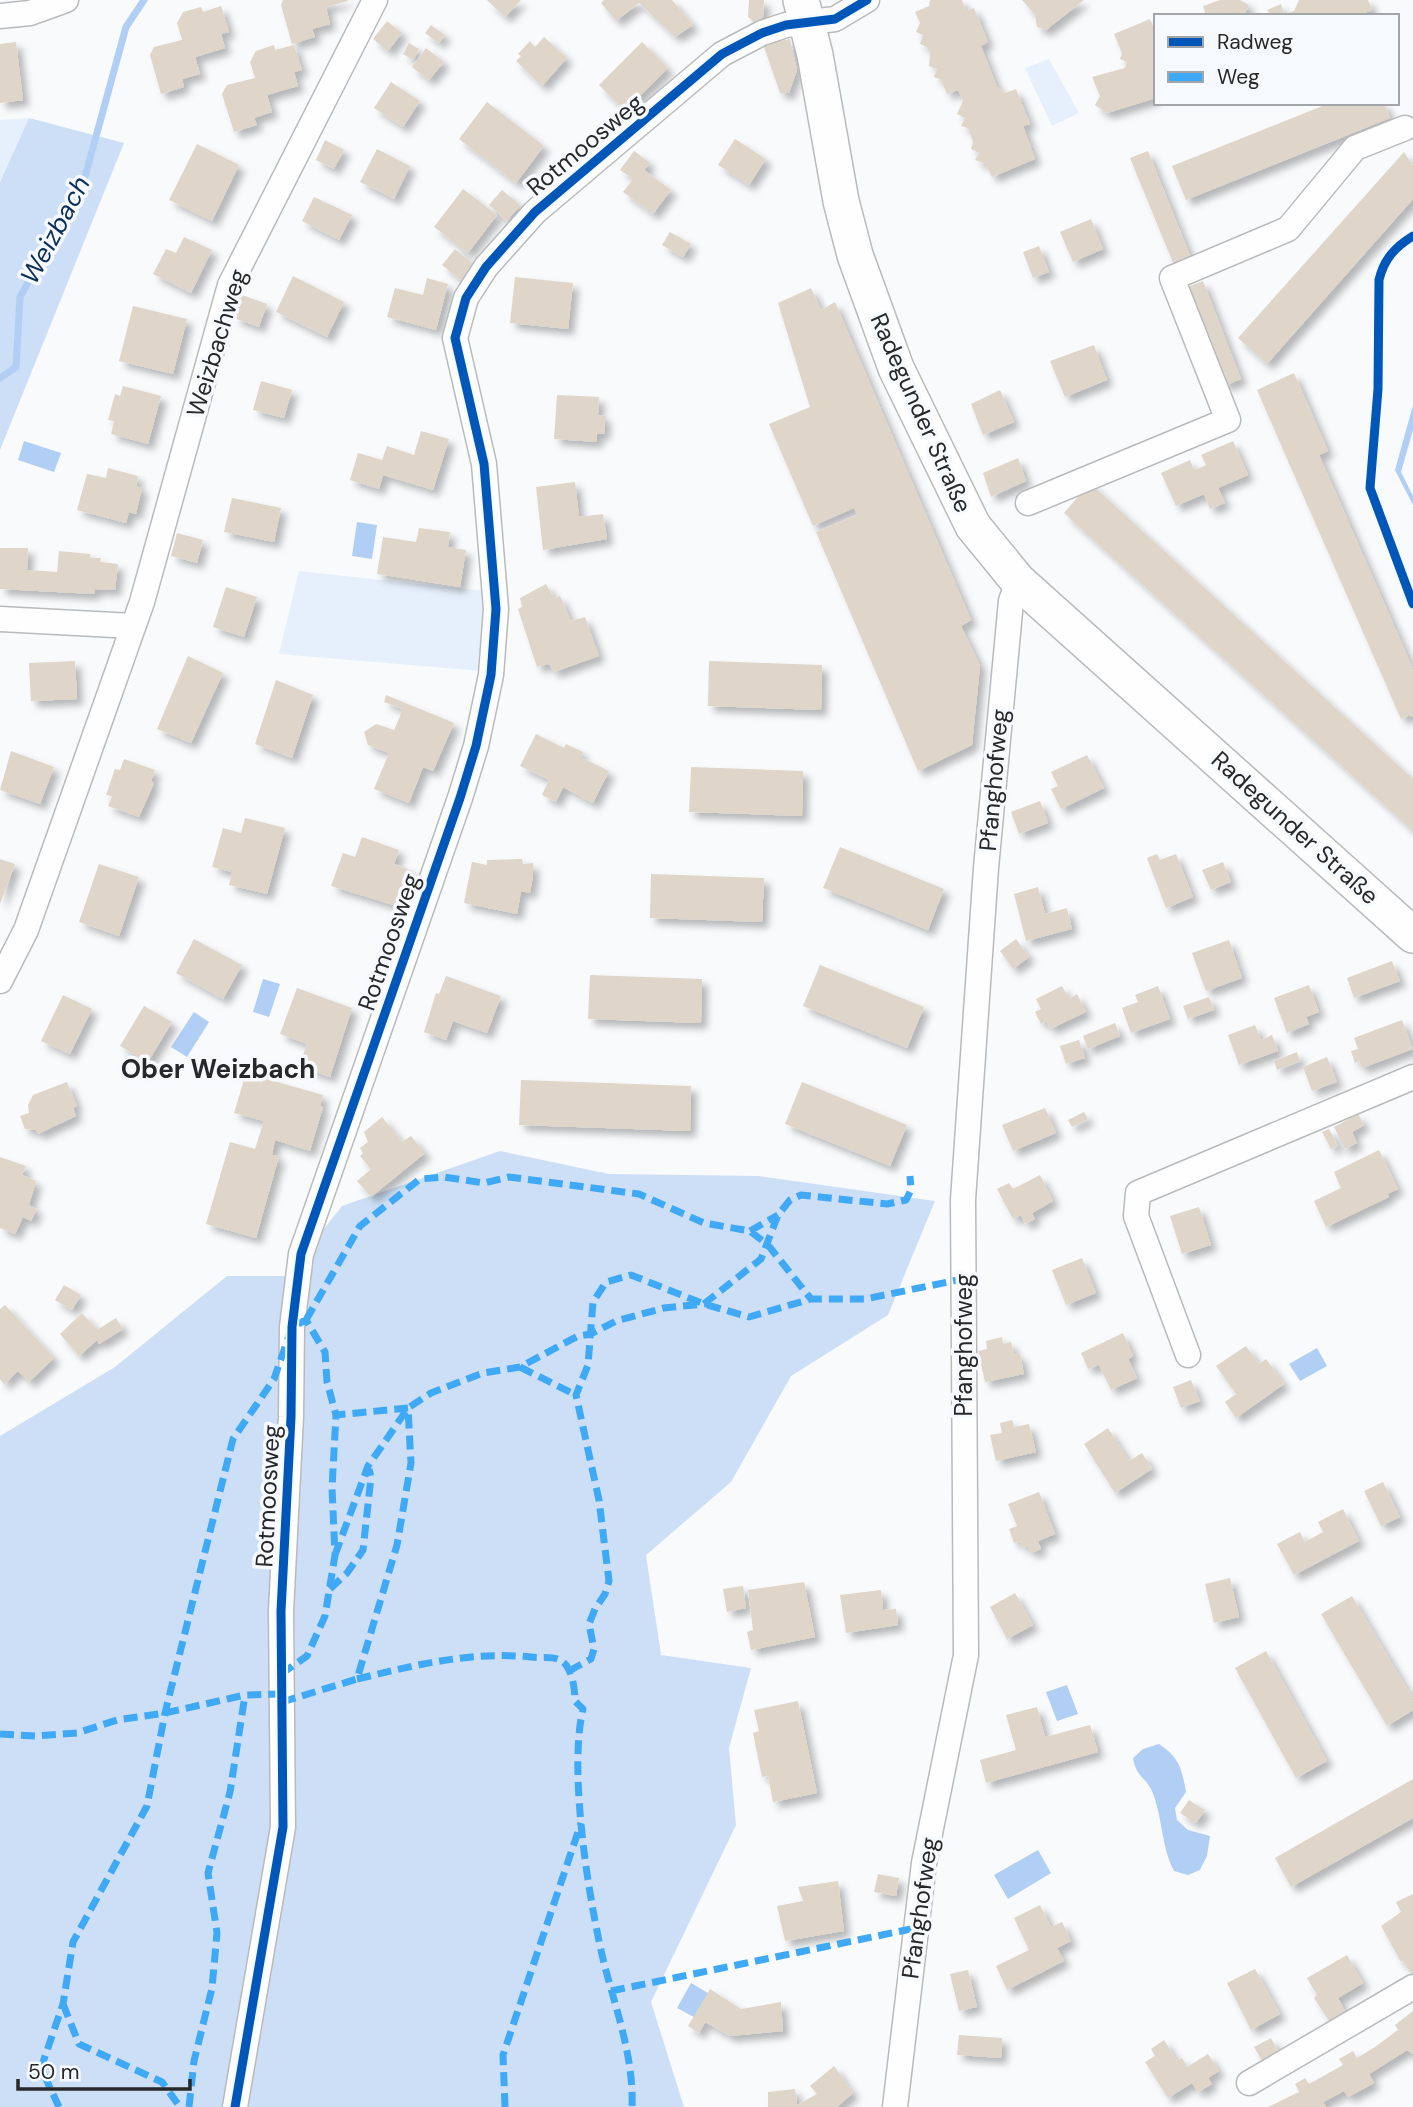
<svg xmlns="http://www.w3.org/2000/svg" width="1413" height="2107" viewBox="0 0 1413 2107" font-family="'DM Sans',sans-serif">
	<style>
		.green { fill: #e6f0fc }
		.forest { fill: #cddff6 }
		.water { fill: #b1cff5 }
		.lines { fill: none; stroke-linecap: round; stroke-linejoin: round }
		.stream { stroke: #b1cff5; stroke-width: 7 }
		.building { fill: #dfd5c8; filter: url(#shadow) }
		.street-casing { stroke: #b8babc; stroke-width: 27 }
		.secondary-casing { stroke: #b8babc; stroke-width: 38 }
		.street { stroke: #fefeff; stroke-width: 24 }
		.secondary { stroke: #fefeff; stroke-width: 35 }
		.quiet { stroke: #3fa9f5; stroke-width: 7; stroke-dasharray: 14 7; stroke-linecap: butt }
		.cycleway-casing { stroke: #f6fafe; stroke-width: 13 }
		.cycleway { stroke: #0057b8; stroke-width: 9 }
		.labels { text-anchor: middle; stroke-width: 7; stroke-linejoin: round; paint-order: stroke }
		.street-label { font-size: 24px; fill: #27282a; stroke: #f6fafe }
		.water-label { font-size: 26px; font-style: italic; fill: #0a2f58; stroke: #f6fafe }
		.neighbourhood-label { font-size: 26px; font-weight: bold; fill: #27282a; stroke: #f6fafe }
	</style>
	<defs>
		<filter id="shadow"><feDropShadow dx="6" dy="6" stdDeviation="3.5" flood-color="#0004"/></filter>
	</defs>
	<rect width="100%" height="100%" fill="#f8fafc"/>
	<path class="green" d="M1049 59 1079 113 1052 126 1025 68Z
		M29 118 0 182V120Z
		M299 571 484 591 482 671 279 654Z"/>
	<path class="forest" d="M29 118 124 143 0 450V182Z
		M500 1151 609 1174 759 1176 935 1201 888 1315 791 1376 731 1482 646 1555 661 1655 751 1668 729 1748 736 1825 651 2002 684 2107H0V1436L115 1367 227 1276H287L342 1206Z"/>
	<path class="water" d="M1413 405V430L1401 472 1413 496V505L1395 470Z
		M24 441 61 453 54 472 18 460Z
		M357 522 377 525 372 559 352 556Z
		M263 979 280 984 269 1017 253 1012Z
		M194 1012 209 1022 187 1057 171 1047Z
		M1317 1348 1327 1366 1300 1381 1289 1364Z
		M1067 1685 1078 1714 1057 1721 1046 1692Z
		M1159 1744C1179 1757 1182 1769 1186 1792L1175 1808 1177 1820 1188 1830 1210 1836 1207 1856 1200 1870 1188 1875 1174 1871C1161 1846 1163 1818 1152 1791 1146 1778 1135 1775 1133 1758L1143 1749Z
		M1038 1850 1051 1873 1008 1899 994 1875Z
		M691 1983 708 1993 694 2017 677 2008Z"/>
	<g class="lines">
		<path class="stream" d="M0 378 16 367 20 297 83 184 126 27 144 0"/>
	</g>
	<path class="building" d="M283 0H347L348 1 326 7 330 24 312 29 315 37 292 44 281 5Z
		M487 0H521L505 17Z
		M604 0H672L693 25 675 37 639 3 616 21 601 3Z
		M749 0H764L763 17 759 20 754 22 748 17Z
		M930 0H962L966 11 974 8 988 42 981 46 997 87 1005 93 1016 89 1030 124 1023 126 1035 159 992 177 986 164 975 160 979 153 971 149 973 142 968 128 961 126 965 118 957 114 963 101 958 90 947 94 941 80 934 77 937 69 929 66 930 53 927 47 920 44 923 35 916 32 920 23 915 12 929 6Z
		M1022 0H1084L1046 30 1037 27 1035 15Z
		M1220 0H1240L1249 5 1245 13 1251 16H1206L1203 6Z
		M1299 0H1368L1372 10 1357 16H1263L1269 13 1267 10 1281 4 1284 14 1294 11Z
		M221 6 229 32 221 34 225 48 195 57 200 74 182 79 184 87 161 94 150 55 154 47 182 40 177 23 183 12 201 7 203 12Z
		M1150 19 1156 33V98L1107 113 1095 105 1100 96 1092 77 1125 68 1127 62 1120 59 1122 53 1114 34Z
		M387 21 402 33 388 51 373 39Z
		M431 25 445 35 439 43 425 33Z
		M544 37 567 58 542 86 516 61 521 56 518 54 530 41 535 47Z
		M790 39 797 70 789 93H780L763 44Z
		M16 42 23 100 0 103V44Z
		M642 42 668 68 625 111 599 85Z
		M409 43 419 49 413 60 403 54Z
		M274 45 275 50 294 45 302 70 294 72 298 86 267 95 272 112 254 118 257 125 234 132 222 94 227 85 255 78 250 62 256 51Z
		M426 48 444 62 429 80 412 67Z
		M391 82 420 101 403 127 374 108Z
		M487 102 544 146 516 183 459 139Z
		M1330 103H1384L1390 118 1186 200 1172 166Z
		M735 139 766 159 749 185 718 165Z
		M325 140 344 150 334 169 316 160Z
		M197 144 239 165 212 221 169 200Z
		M377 149 410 166 394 199 360 182Z
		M634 151 650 163 644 170 671 190 653 214 623 192 633 179 620 170Z
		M1148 151 1191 258 1174 265 1130 158Z
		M1404 152 1413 166V199L1267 364 1238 338Z
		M463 189 497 215 468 253 434 227Z
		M502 190 520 205 507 221 489 205Z
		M314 197 352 215 339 240 302 221Z
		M1091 219 1103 249 1073 262 1060 232Z
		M670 232 691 244 683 257 662 245Z
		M184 237 212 250 191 293 153 274 166 249 176 253Z
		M1039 246 1049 272 1033 278 1023 252Z
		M455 249 473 264 461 280 442 265Z
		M293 276 344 302 327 337 276 312Z
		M515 277 573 283 568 329 510 323Z
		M427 278 448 284 436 330 387 317 395 288 423 295Z
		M1203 281 1241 379 1224 386 1187 287Z
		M811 288 821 310 835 302 971 620 961 626 980 666 972 745 918 771 816 532 857 515 854 508 813 526 769 424 810 407 778 303Z
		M242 295 267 304 259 327 234 318Z
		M133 306 187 319 173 374 119 361Z
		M1094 345 1107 380 1065 397 1050 361Z
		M1294 373 1328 451 1319 455 1413 669V717L1410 715 1401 719 1257 390Z
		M261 381 292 390 284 418 253 410Z
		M123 386 161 396 148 444 111 434 114 421 108 420 115 394 120 396Z
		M1000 390 1014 422 983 435 971 404Z
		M557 395 599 397 598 415 605 416 604 434H597V442L554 439Z
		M421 431 449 439 433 490 383 475 379 489 350 480 358 453 382 460 387 446 414 455Z
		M1233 441 1248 475 1218 488 1225 503 1210 509 1204 494 1176 506 1161 473 1190 460 1194 470 1202 467 1206 465 1201 455Z
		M1018 458 1026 481 991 497 983 473Z
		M108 468 138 476 136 486 142 488 136 514 129 512 126 523 77 510 87 474 106 478Z
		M575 482 579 517 603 514 607 539 543 550 536 487Z
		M1090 483 1413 779V831L1064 513Z
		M232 498 281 508 274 542 224 532Z
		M419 528 450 532 448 547 466 550 460 587 377 574 383 537 416 542Z
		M177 533 203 540 197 563 171 556Z
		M0 548H28L27 570 57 572 59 551 90 554V558H101L100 562 118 564 115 590 95 589 94 594 0 589Z
		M546 584 554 598 560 596 571 621 585 617 599 656 554 672 549 664 537 667 518 609 522 607 520 598Z
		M226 587 257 597 244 637 213 627Z
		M188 656 223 673 191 743 157 729Z
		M75 661 77 699 31 701 29 663Z
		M709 661 822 665 821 710 708 706Z
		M276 680 313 695 292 758 255 744Z
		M386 695 454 723 433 771 423 767 409 803 374 789 389 753 368 745 364 732 376 724 394 730 403 709 384 702Z
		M536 734 564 748 566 744 583 752 580 757 609 771 593 803 563 787 556 802 542 795 549 780 520 766Z
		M11 751 54 767 40 804 0 790Z
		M1087 755 1104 788 1061 809 1051 789 1058 786 1051 772Z
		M124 759 155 770 151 781 154 783 139 817 108 806 112 796 106 795 115 769 120 770Z
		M691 767 803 771 802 816 689 812Z
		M1040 801 1048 823 1019 834 1011 812Z
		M245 818 285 828 267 894 229 885 232 872 212 867 223 828 241 833Z
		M362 837 399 850 394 864 413 871 400 907 331 886 343 853 355 857Z
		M840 847 944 889 928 930 823 888Z
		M1157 854 1160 860 1176 854 1193 897 1166 908 1147 858Z
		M0 859 15 864 0 904Z
		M522 859 523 864 533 863V876L530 893 521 891 517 914 464 903 472 862 487 865V860Z
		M1223 862 1231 882 1211 890 1202 870Z
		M99 864 139 877 119 936 79 922Z
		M651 874 764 878 762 922 650 918Z
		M1038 887 1045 914 1067 908 1072 929 1026 941 1014 894Z
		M194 939 242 965 223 999 176 973Z
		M1016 939 1029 957 1013 969 1000 951Z
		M1229 940 1242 978 1206 991 1192 953Z
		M1392 961 1400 981 1354 998 1347 978Z
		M820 965 924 1007 907 1048 803 1006Z
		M590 975 702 979 701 1023 588 1019Z
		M446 976 501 996 487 1033 453 1021 446 1040 424 1032 436 993 439 994Z
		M1309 985 1319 1012 1306 1017 1309 1024 1287 1033 1274 998Z
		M1062 986 1069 999 1077 994 1086 1012 1050 1029 1046 1021 1041 1024 1035 1012 1041 1009 1036 999Z
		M1158 986 1170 1019 1131 1033 1122 1008 1138 1002 1135 995Z
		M297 988 352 1008 330 1077 299 1066 307 1044 280 1034Z
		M63 995 92 1009 70 1054 41 1041Z
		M1209 997 1214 1010 1188 1019 1183 1006Z
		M144 1006 172 1022 148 1062 120 1046Z
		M1402 1020 1413 1049 1362 1068 1359 1061 1355 1063 1351 1051 1358 1049 1354 1038Z
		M1115 1023 1120 1036 1088 1049 1083 1036Z
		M1255 1025 1261 1040 1272 1035 1278 1051 1239 1065 1228 1035Z
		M1079 1040 1085 1058 1066 1064 1060 1046Z
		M1297 1052 1300 1061 1277 1070 1274 1061Z
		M1327 1057 1337 1082 1312 1091 1303 1067Z
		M246 1073 323 1095 320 1106 323 1107 310 1151 275 1140 272 1155 279 1156 256 1238 206 1224 230 1142 255 1149 264 1121 234 1113Z
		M521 1080 691 1086 690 1131 519 1125Z
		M67 1082 77 1106 73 1108 76 1116 38 1134 36 1130 25 1129 20 1116 29 1113 28 1105 33 1095Z
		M802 1082 907 1125 890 1166 785 1124Z
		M1045 1108 1056 1133 1013 1151 1002 1125Z
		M1084 1112 1088 1119 1072 1127 1068 1120Z
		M1358 1114 1364 1125 1352 1132 1357 1143 1345 1149 1334 1127Z
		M382 1117 402 1142 411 1136 425 1153 371 1197 357 1181 371 1169 360 1156 363 1153 360 1148 368 1142 364 1132Z
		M1329 1129 1338 1146 1331 1149 1322 1132Z
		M1379 1150 1398 1189 1387 1194 1389 1197 1326 1227 1314 1201 1341 1188 1334 1172Z
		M0 1157 26 1166 22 1175 36 1181 29 1205 37 1209 31 1221 23 1217 15 1234 0 1228Z
		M1040 1175 1053 1201 1032 1213 1035 1219 1025 1224 1021 1215 1013 1219 997 1189 1009 1183 1013 1189Z
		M1199 1207 1211 1245 1182 1254 1170 1216Z
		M1082 1258 1096 1293 1066 1305 1052 1270Z
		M64 1285 81 1295 72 1310 55 1300Z
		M5 1305 54 1358 29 1382 18 1371 4 1384 0 1379V1309Z
		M82 1313 97 1330 116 1318 123 1329 99 1344 97 1340 79 1356 60 1334Z
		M1123 1333 1133 1356 1128 1359 1137 1378 1111 1390 1099 1365 1088 1369 1081 1353Z
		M1002 1337 1003 1344 1011 1342 1014 1355 1020 1354 1024 1374 985 1382 978 1351 987 1349 986 1341Z
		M1246 1346 1259 1364 1266 1359 1284 1384 1236 1418 1225 1402 1236 1394 1216 1366Z
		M1191 1380 1200 1401 1181 1408 1173 1387Z
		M1012 1420 1014 1427 1029 1424 1036 1452 996 1461 990 1435 1002 1433 1000 1423Z
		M1108 1428 1129 1461 1142 1453 1152 1469 1115 1493 1084 1444Z
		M1383 1482 1400 1517 1381 1526 1364 1491Z
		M1039 1492 1055 1534 1038 1541 1041 1549 1031 1553 1028 1546 1023 1548 1020 1541 1014 1543 1009 1529 1017 1526 1008 1504Z
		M1343 1509 1359 1541 1294 1575 1277 1544 1300 1532 1305 1542 1323 1532 1318 1522Z
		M1230 1578 1239 1617 1214 1623 1205 1584Z
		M804 1582 815 1637 751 1650 747 1632 753 1630 748 1590Z
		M743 1586 746 1608 727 1612 723 1589Z
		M881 1590 883 1610 896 1609 898 1625 846 1633 840 1595Z
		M1015 1593 1033 1625 1007 1639 990 1607Z
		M1352 1596 1413 1699V1710L1387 1726 1321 1614Z
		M1266 1651 1327 1761 1296 1778 1235 1668Z
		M798 1701 817 1793 773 1802 768 1776 762 1777 753 1733 759 1731 754 1710Z
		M1037 1707 1045 1737 1090 1725 1098 1752 986 1783 980 1760 1016 1750 1006 1715Z
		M1413 1779V1818L1291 1887 1275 1858Z
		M1189 1800 1205 1810 1196 1823 1180 1813Z
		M878 1874 899 1878 896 1896 874 1892Z
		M838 1881 844 1931 785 1941 777 1906 803 1901 798 1887Z
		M1413 1894V1976L1403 1961 1401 1962 1381 1926 1401 1912 1396 1902Z
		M1040 1905 1051 1927 1062 1922 1071 1941 1057 1948 1064 1961 1007 1990 996 1966 1029 1950 1014 1918Z
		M1347 1955 1363 1983 1338 1998 1347 2015 1331 2024 1314 1998 1317 1995 1307 1978Z
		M1255 1969 1280 2014 1251 2030 1227 1983Z
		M968 1970 977 2007 959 2011 950 1974Z
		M710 1989 741 2009 781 2002 783 2031 730 2036 705 2022 699 2033 688 2026Z
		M1413 2011V2054L1407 2050 1369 2074 1374 2083 1348 2097 1344 2091 1323 2102 1326 2107H1268L1299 2092 1295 2084 1305 2078 1309 2084 1343 2065 1339 2059 1353 2051 1357 2058 1375 2047 1398 2030 1395 2025Z
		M959 2035 1002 2038 1001 2058 957 2055Z
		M1271 2038 1279 2053 1263 2062 1254 2047Z
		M1164 2040 1177 2061 1182 2058 1187 2067 1208 2054 1219 2071 1208 2078 1212 2084 1198 2092 1192 2083 1168 2098 1145 2062 1155 2056 1151 2049Z
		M834 2066 853 2093 837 2107H768V2092L795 2089 797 2105 817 2094 810 2086Z"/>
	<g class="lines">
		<g class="street-casing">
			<path id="street" d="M0 16 30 13 66 0
				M1028 503 1228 420 1172 278 1288 229 1355 148 1405 128
				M0 619 133 626
				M0 981 26 930 142 602 230 285 375 0
				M1188 1355 1136 1216 1138 1193 1413 1077
				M1249 2083 1413 1987
				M235 2107 283 1827 281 1611 291 1417 292 1327 301 1254 460 798 476 746 491 675 496 609 484 464 455 338 466 298 486 267 535 212 722 54 762 33 786 25 835 19 867 0
				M895 2107 924 1863 966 1655 963 1200 986 868 1011 601 1018 581"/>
		</g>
		<g class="secondary-casing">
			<path id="secondary" d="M801 0 815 55 841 201 855 255 896 368 973 526 1018 581 1413 935"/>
		</g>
		<use href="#street" class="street"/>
		<use href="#secondary" class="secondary"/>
		<path class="quiet" d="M750 1231 778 1215
			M306 1320 360 1226 420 1179 444 1177 484 1183 509 1177 639 1194 704 1223 750 1231 768 1245 811 1299
			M520 1367 576 1395
			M335 1555 368 1466 408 1408 431 1393 483 1373 520 1367 578 1336 591 1334 616 1321 664 1308 704 1304 761 1259 778 1215 790 1200 801 1195 887 1204 906 1200 911 1190 910 1176
			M330 1589 347 1573 363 1550 371 1477 369 1469
			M569 1671 591 1659 594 1649 589 1624 595 1609 605 1594 609 1581 599 1500 576 1395 588 1365 593 1302 606 1282 631 1275 704 1304 749 1317 811 1299H865L963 1279
			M281 1674 307 1656 325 1616 335 1555 332 1488 336 1415 408 1408
			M357 1679C416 1665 471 1651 531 1657 544 1659 557 1654 566 1665 573 1674 575 1691 575 1701L583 1709C568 1771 589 1903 605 1967 617 2012 634 2060 632 2107
			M282 1702 357 1679 397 1545 411 1463 408 1408
			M0 1734 36 1736 77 1733 117 1720 165 1713 245 1695 281 1694
			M611 1991 916 1928
			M63 2004 79 2044 162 2082 180 2107
			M59 2107 41 2068 63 2004 73 1942 147 1806 165 1713 233 1439 274 1379 292 1327 306 1320 325 1352 327 1382 336 1415
			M189 2107 194 2061 212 1988 217 1933 208 1873 230 1792 245 1695
			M505 2107 503 2055 581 1823"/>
		<g class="cycleway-casing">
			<path id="cycleway" d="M1413 236C1395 247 1384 259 1379 280L1378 389 1370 488 1413 604
				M235 2107 283 1827 281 1611 291 1417 292 1327 301 1254 460 798 476 746 491 675 496 609 484 464 455 338 466 298 486 267 535 212 722 54 762 33 786 25 835 19 867 0"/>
		</g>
		<use href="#cycleway" class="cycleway"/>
	</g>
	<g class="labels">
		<g class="street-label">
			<text transform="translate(585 145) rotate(-40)" y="8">Rotmoosweg</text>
			<text transform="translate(217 343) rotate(-73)" y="8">Weizbachweg</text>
			<text transform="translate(921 413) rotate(66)" y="8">Radegunder Straße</text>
			<text transform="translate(994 780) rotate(-85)" y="8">Pfanghofweg</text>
			<text transform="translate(1295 828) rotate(42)" y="8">Radegunder Straße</text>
			<text transform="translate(389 942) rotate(-71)" y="8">Rotmoosweg</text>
			<text transform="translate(964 1345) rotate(-90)" y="8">Pfanghofweg</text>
			<text transform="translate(268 1496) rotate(-87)" y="8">Rotmoosweg</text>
			<text transform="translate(920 1908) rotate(-82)" y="8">Pfanghofweg</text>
		</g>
		<g class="water-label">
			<text transform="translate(55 230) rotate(-62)" y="9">Weizbach</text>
		</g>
		<g class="neighbourhood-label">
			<text x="218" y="1078">Ober Weizbach</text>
		</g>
	</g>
	<rect x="1154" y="14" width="245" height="91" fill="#f6fafe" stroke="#a3a6a9" stroke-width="2"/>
	<rect x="1168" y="37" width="35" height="10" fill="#0057b8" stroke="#a3a6a9" stroke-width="2"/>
	<text x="1217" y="49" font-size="21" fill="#27282a">Radweg</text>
	<rect x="1168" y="72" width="35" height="10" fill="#3fa9f5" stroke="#a3a6a9" stroke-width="2"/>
	<text x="1217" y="84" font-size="21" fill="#27282a">Weg</text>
	<path d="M18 2079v10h172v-10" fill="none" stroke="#27282a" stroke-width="3.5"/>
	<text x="28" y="2079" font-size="21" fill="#27282a" stroke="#f6fafe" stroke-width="5" paint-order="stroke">50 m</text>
</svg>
